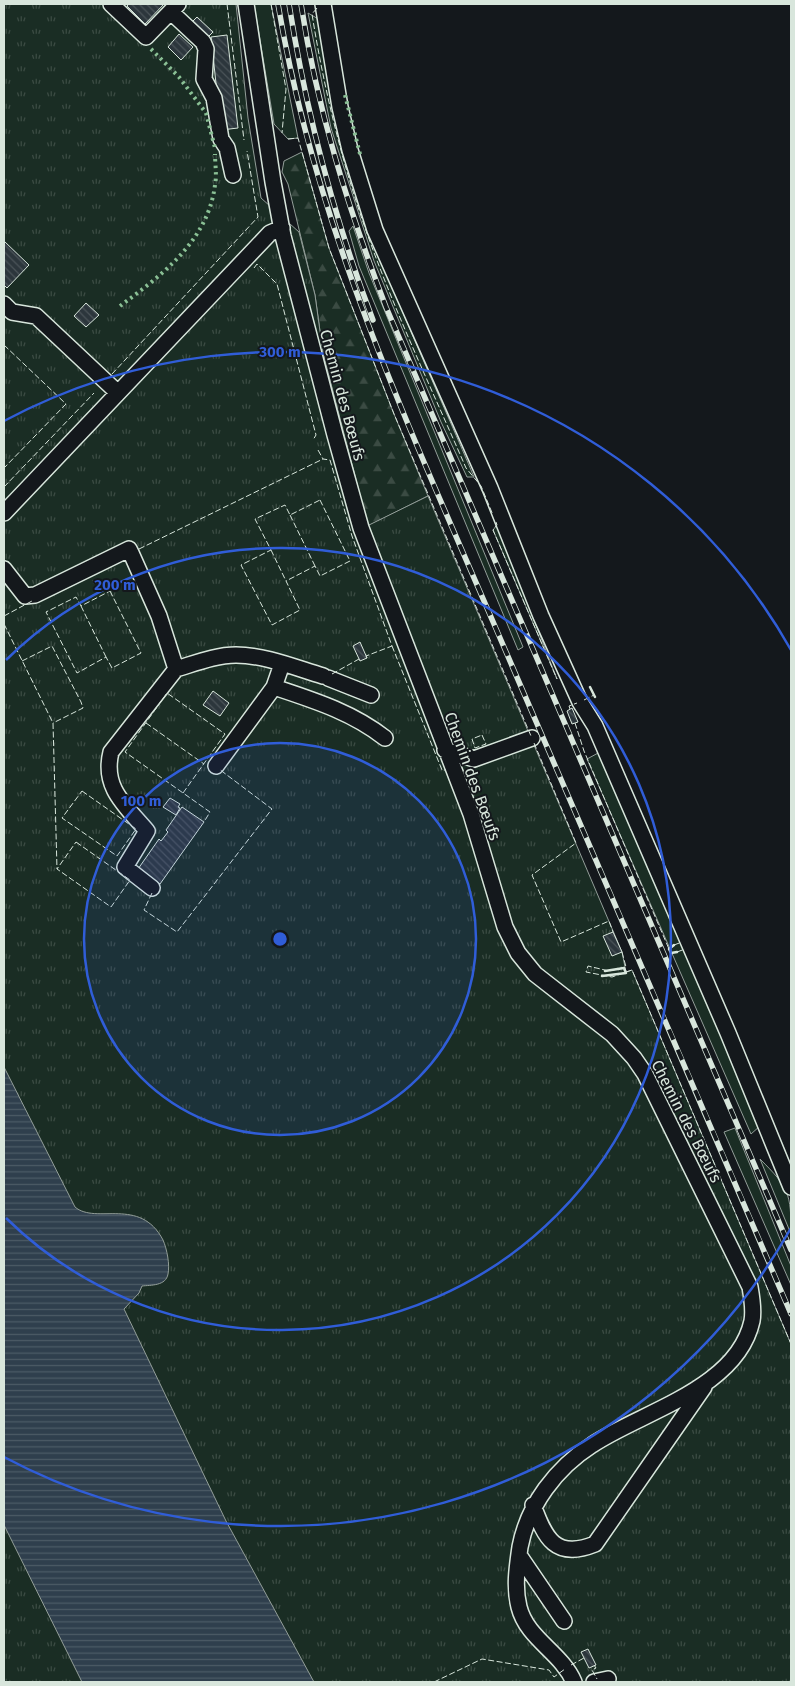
<svg xmlns="http://www.w3.org/2000/svg" width="795" height="1686" viewBox="0 0 795 1686" font-family="'Fira Sans',sans-serif">
	<style>
		.green { fill: #1a2d24; stroke: #939e99 }
		.forest { fill: url(#forest-firs); stroke: #939e99 }
		.park { fill: url(#park-tufts); stroke: #939e99 }
		.water { fill: url(#water-rules); stroke: #939e99 }
		.building { fill: url(#building-back-hatch); stroke: #d8e6dc }
		.lines { fill: none; stroke-linecap: round; stroke-linejoin: round }
		.minor-casing { stroke: #d8e6dc; stroke-width: 18 }
		.minor { stroke: #14181c; stroke-width: 15 }
		.rail-casing { stroke: #d8e6dc; stroke-width: 5.5 }
		.rail { stroke: #14181c; stroke-width: 4; stroke-dasharray: 11; stroke-linecap: butt }
		.hedge { stroke: #8ac095; stroke-width: 4; stroke-dasharray: 2.5 4; stroke-linecap: butt }
		.fence { stroke: #d8e6dc; stroke-width: 1; stroke-dasharray: 6 2.5; stroke-linecap: butt }
		.wall { stroke: #d8e6dc; stroke-width: 2.5 }
		.ring { fill: none; stroke: #305dd8; stroke-width: 2.5 }
		.labels { text-anchor: middle; stroke-width: 4; stroke-linejoin: round; paint-order: stroke }
		.street-label { font-size: 16px; fill: #d8e6dc; stroke: #14181c }
		.centre { fill: #305dd8; stroke: #14181c; stroke-width: 2.5 }
		.ring-label { font-size: 15px; text-anchor: middle; font-weight: bold; fill: #305dd8; stroke: #14181c; stroke-width: 4; stroke-linejoin: round; paint-order: stroke }
	</style>
	<defs>
		<pattern id="forest-firs" width="22" height="20" patternUnits="userSpaceOnUse" patternTransform="scale(1.25)"><rect width="22" height="20" fill="#1a2d24"/><path d="M5 1l3.5 6h-7zM16 11l3.5 6h-7z" fill="#3b4b43"/></pattern>
		<pattern id="park-tufts" width="24" height="20" patternUnits="userSpaceOnUse" patternTransform="scale(1.25)"><rect width="24" height="20" fill="#1a2d24"/><path d="M3 7l-1-3M5 7V3M7 7l1-3M15 17l-1-3M17 17v-4M19 17l1-3" fill="none" stroke="#3b4b43"/></pattern>
		<pattern id="water-rules" width="6" height="5" patternUnits="userSpaceOnUse" patternTransform="scale(1.25)"><rect width="6" height="5" fill="#2f3f4d"/><path d="M0 2.5h6" fill="none" stroke="#4c5b66"/></pattern>
		<pattern id="building-back-hatch" width="6" height="6" patternUnits="userSpaceOnUse" patternTransform="scale(1.25)"><rect width="6" height="6" fill="#2c363c"/><path d="M-1 5l2 2M0 0l6 6M5-1l2 2" fill="none" stroke="#4a5358"/></pattern>
	</defs>
	<rect width="100%" height="100%" fill="#14181c"/>
	<path class="green" d="M254 4H271L298 138 288 139 274 124Z
		M308 13 320 20C335 181 412 330 474 477H467L441 422 374 261 331 128Z
		M353 226 369 273 523 647 518 650 359 266 349 231Z
		M497 525 557 679 493 530Z
		M600 752 760 1126 751 1134 587 759Z
		M735 1128 791 1266V1285L724 1132Z
		M760 1159C789 1188 791 1193 791 1234Z"/>
	<path class="forest" d="M302 152 329 248 394 414 428 496 368 526 323 353 315 295 288 184 282 172 284 161Z"/>
	<path class="park" d="M4 4H236L248 118 261 198 299 232 315 295 323 353 367 526 428 496 622 952 626 972 632 970 791 1344V1682H4Z"/>
	<path class="water" d="M4 1067 75 1207C96 1225 140 1196 163 1240 167 1249 170 1265 168 1274 166 1286 151 1285 142 1286L139 1293 124 1309 226 1521 314 1682H82L4 1525Z"/>
	<path class="building" d="M129 4H164L145 24 127 6Z
		M197 17 213 32 208 37 192 22Z
		M179 34 193 47 181 60 168 47Z
		M227 35 238 128 221 130 211 37Z
		M4 241 29 265 7 288 4 285Z
		M86 303 99 315 86 327 74 316Z
		M360 642 367 658 360 661 353 646Z
		M213 691 229 703 220 716 203 705Z
		M572 708 578 722 572 724 567 711Z
		M170 798 180 804 178 807 180 808 176 815 163 807Z
		M182 807 204 822 160 884 138 869 159 839 161 841 168 832 166 830Z
		M613 932 622 952 612 956 603 936Z
		M588 1649 596 1665 589 1668 581 1652Z"/>
	<g class="lines">
		<g class="minor-casing">
			<path id="minor" d="M111 4 146 37 178 4
				M246 4 273 182 283 236 335 435 361 528 471 814 505 927 518 953 535 974 612 1034 634 1058 645 1074 750 1287C752 1298 754 1310 752 1321 737 1389 641 1412 592 1445 556 1468 528 1505 520 1547 517 1568 514 1587 519 1607 527 1639 561 1652 574 1682
				M323 4 340 107 350 150 375 230 490 488 541 616 580 702 595 726 728 1033 791 1187
				M171 12 203 42 206 49 204 79 214 98 221 139 227 148 233 175
				M4 304 12 312 36 316 117 392
				M4 513 270 233 282 228
				M4 569 25 596 35 595 129 549 131 553 159 616 176 669 111 752C102 788 126 806 147 831L125 867 152 888
				M176 669C196 663 216 655 236 655 265 655 296 668 323 676
				M328 678 371 695
				M274 687C313 700 352 712 385 738
				M445 750 474 759 532 738
				M216 766 274 687 282 664
				M533 1505C545 1538 555 1560 595 1544L704 1387
				M519 1555 564 1621
				M594 1682 608 1679"/>
		</g>
		<use href="#minor" class="minor"/>
		<g class="rail-casing">
			<path id="rail" d="M278 4C315 226 406 420 494 624 593 854 693 1084 791 1314
				M289 4C306 112 334 218 373 320
				M301 4C317 109 348 208 386 307L791 1250"/>
		</g>
		<use href="#rail" class="rail"/>
		<path class="hedge" d="M151 49 179 77 206 113 215 148
			M345 95 361 158
			M120 306C162 275 208 241 215 185 217 175 215 164 215 154"/>
		<path class="fence" d="M227 4 244 140
			M271 4 286 89 282 133
			M317 8 312 14C323 83 339 151 361 216 390 302 430 385 466 468L481 486 493 515
			M288 139 298 138 329 248 394 414 531 736
			M254 268 257 264 277 284 316 435 313 440
			M4 345 66 404 4 468
			M112 374 258 217 247 151
			M318 450 323 459 330 460 352 536 392 646 366 656 367 658
			M4 487 94 393
			M320 500 350 561 320 576 315 566 286 581 300 610 272 625 241 565 271 550 255 519 285 505 290 515Z
			M290 515 315 566
			M496 522 497 525 493 530 557 679
			M139 549 323 459
			M271 550 286 581
			M110 591 141 653 112 668 106 657 77 673 46 612 76 597 81 606Z
			M81 606 106 657
			M4 616 32 601
			M4 624 53 723 57 869
			M392 646 442 770H446
			M22 661 52 646 81 702 83 708 53 723
			M332 674 359 659
			M584 700 594 695
			M570 709 569 706 577 703
			M146 723 204 764
			M575 723 584 751 669 949
			M482 735 486 744 475 748 472 739Z
			M534 743 576 843 532 875 561 942 609 921 613 932
			M82 791 136 829 117 856 62 818Z
			M183 793 225 734 167 693 125 752 210 812 204 822
			M76 842 130 880 111 907 57 869Z
			M152 893 144 910 177 932 272 809 219 769
			M674 945 682 942
			M622 952 626 967 609 971 588 966 586 972 612 977 632 970 791 1344
			M677 952 685 949
			M571 1665 584 1658
			M594 1665 596 1668 592 1670 597 1679
			M434 1682 482 1659 549 1670 554 1677 565 1669"/>
		<path class="wall" d="M590 687 595 697
			M674 945 669 949 671 953 677 952
			M602 976 626 973 624 968 605 971"/>
	</g>
	<circle cx="280" cy="939" r="196" fill="#305dd8" fill-opacity=".12"/>
	<g class="ring">
		<circle cx="280" cy="939" r="196"/>
		<path d="M6 660A391 391 0 1 1 6 1218"/>
		<path d="M791 1228A587 587 0 0 1 4 1457M4 421A587 587 0 0 1 791 650"/>
	</g>
	<g class="labels">
		<g class="street-label">
			<text transform="translate(343 395) rotate(75)" y="6">Chemin des Bœufs</text>
			<text transform="translate(473 776) rotate(70)" y="6">Chemin des Bœufs</text>
			<text transform="translate(687 1121) rotate(63)" y="6">Chemin des Bœufs</text>
		</g>
	</g>
	<circle cx="280" cy="939" r="8" class="centre"/>
	<g class="ring-label">
		<text x="280" y="357">300 m</text>
		<text x="115" y="590">200 m</text>
		<text x="141" y="806">100 m</text>
	</g>
	<rect width="795" height="1686" fill="none" stroke="#d8e6dc" stroke-width="10"/>
</svg>
